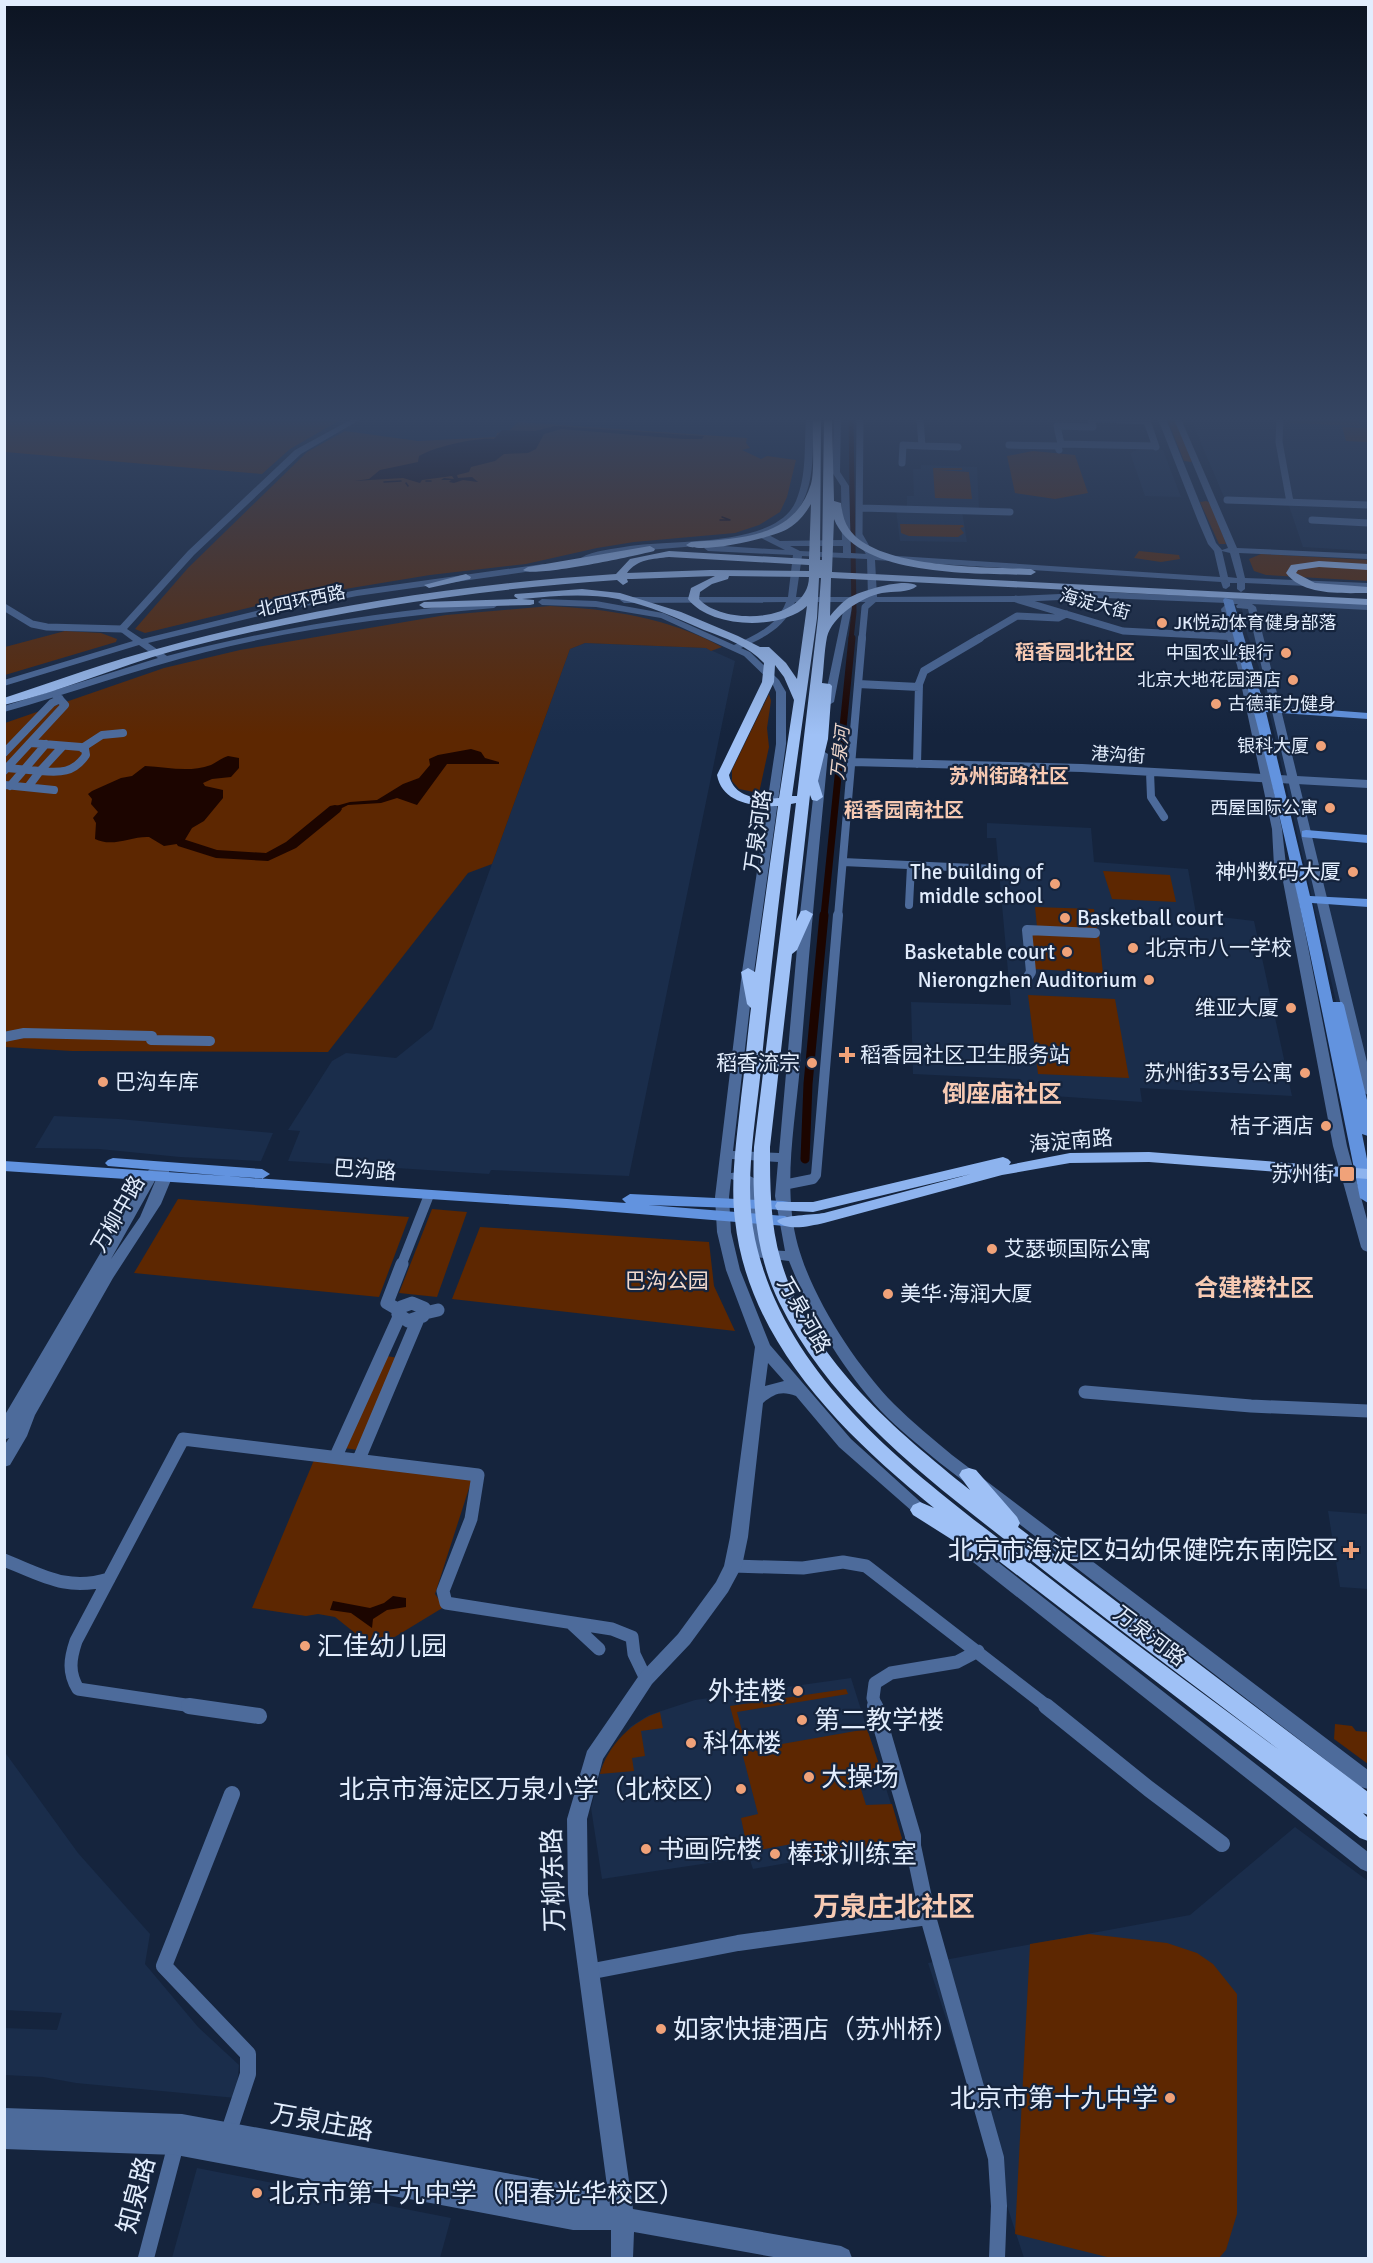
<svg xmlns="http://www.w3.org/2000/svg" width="1373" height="2263" viewBox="0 0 1373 2263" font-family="Signika,'Noto Sans SC',sans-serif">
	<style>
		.built { fill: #1a2d4b }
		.green { fill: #5d2701 }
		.water { fill: #1c0500 }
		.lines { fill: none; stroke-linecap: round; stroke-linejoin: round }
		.stream { stroke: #1c0500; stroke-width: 1.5 }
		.canal-far2 { stroke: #1c0500; stroke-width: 5 }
		.canal-far1 { stroke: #1c0500; stroke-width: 7 }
		.canal { stroke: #1c0500; stroke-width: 9 }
		.river { fill: #1c0500; fill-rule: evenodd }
		.minor-far4 { stroke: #4d6b9b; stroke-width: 7 }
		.minor-far3 { stroke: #4d6b9b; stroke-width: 8 }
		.minor-far2 { stroke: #4d6b9b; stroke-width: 10 }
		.minor-far1 { stroke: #4d6b9b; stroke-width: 13 }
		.minor { stroke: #4d6b9b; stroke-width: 16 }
		.tertiary { fill: #4d6b9b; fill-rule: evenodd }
		.secondary { fill: #6293df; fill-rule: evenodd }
		.primary { fill: #8db3ee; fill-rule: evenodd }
		.trunk { fill: #9fc1f6; fill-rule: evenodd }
		.poi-dot { fill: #f0a279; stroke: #15243d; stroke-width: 2 }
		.labels { text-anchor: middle; stroke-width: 4.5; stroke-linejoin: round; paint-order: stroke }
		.far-street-label { font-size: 18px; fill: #e2edfd; stroke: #15243d }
		.far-poi-label { font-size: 18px; fill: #e2edfd; stroke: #15243d; text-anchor: end }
		.far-water-label { font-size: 18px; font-style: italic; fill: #eed6ca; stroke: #15243d }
		.far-quarter-label { font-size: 20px; font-weight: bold; fill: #f7cab3; stroke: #15243d }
		.street-label { font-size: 21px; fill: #e2edfd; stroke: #15243d }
		.poi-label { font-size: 21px; fill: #e2edfd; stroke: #15243d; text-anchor: end }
		.park-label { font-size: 21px; fill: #f2dace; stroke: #15243d }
		.quarter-label { font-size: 24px; font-weight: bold; fill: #f7cab3; stroke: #15243d }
		.near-poi-label { font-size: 26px; fill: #e2edfd; stroke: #15243d; text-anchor: start }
		.near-street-label { font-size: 26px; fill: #e2edfd; stroke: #15243d }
		.near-neighbourhood-label { font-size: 27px; font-weight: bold; fill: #f7cab3; stroke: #15243d }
	</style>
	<rect width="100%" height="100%" fill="#15243d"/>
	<path class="built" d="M1191 419H1368V551L1303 547 1289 506 1226 502Z
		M1142 448 1163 450 1181 497 1145 496 1130 453Z
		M921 465 977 467 979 509 907 507V496H914L913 469H921Z
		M896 510 962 511 967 542 900 541Z
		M1240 600 1368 607V1132L1358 1097 1259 668 1247 634Z
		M585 643 706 648 735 661 629 1176 491 1170 489 1174 288 1161 300 1131 288 1130 332 1061 346 1053 396 1058 432 1029 570 649Z
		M987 823 1091 828 1094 862 1188 869 1196 914 1254 921 1292 1096 1140 1088 1142 1102 1023 1094 1020 1079 913 1074 911 1002 1011 1005 996 838H987Z
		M54 1116 119 1119 273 1133 261 1161 180 1157 99 1149 35 1148Z
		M1328 1511 1368 1514V1589L1340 1587Z
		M851 1678 903 1842 753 1869 749 1857 602 1879 591 1808 602 1765 630 1727 649 1715 695 1700Z
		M4 1751 78 1853 150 1934 145 1964 198 2027 239 2065 236 2098 76 2083 43 2077 5 2075V2028L57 2030 62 2013 5 2010Z
		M1295 1827 1368 1881V2258H1024L928 1963 1190 1915Z
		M197 2168 451 2218 440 2258H172Z"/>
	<path class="green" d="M4 419H342L290 449 262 474 5 452Z
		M1167 419H1175L1192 461 1191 462 1184 461Z
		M1289 419H1358L1361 426 1290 423Z
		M518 422 747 438 746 443 750 448 742 450 761 459 767 456 796 460 795 464 787 497 780 512 759 525 735 533 634 542 597 548 526 564 430 575 339 590 260 605 145 633 135 629 188 568 307 452 345 431 418 441 496 437 497 433 510 430Z
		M1342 427 1368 428V442L1346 441Z
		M1033 451 1075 455 1088 493 1055 499 1015 493 1007 456Z
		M933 468H962V470H939L969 472 972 499 935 498Z
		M1206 501 1211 503 1226 544H1219L1200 502Z
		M900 524 963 525 964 527 960 528 964 533 958 537 909 536 901 533Z
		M1139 551 1179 555 1180 559 1161 562 1134 558Z
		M1261 554 1368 560V581L1266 575 1254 571 1249 559Z
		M550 606C610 609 669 618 722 647L711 651 706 648 585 643 570 649 492 864 468 873 328 1052 72 1051 5 1047V723L164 668 240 650 446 615Z
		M65 631 101 633 117 639 116 642 5 675V647Z
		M769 694 771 701 767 728 769 747 759 793 739 789 732 781V770Z
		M1103 871 1170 875 1176 902 1112 899Z
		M1035 907 1094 909 1097 929 1037 927Z
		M1032 932 1099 935 1103 973 1034 969Z
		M1028 995 1115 999 1129 1078 1038 1074Z
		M178 1199 409 1217 379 1297 134 1273Z
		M432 1209 467 1212 437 1297 399 1293Z
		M480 1227 709 1242 714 1286 735 1331 452 1299Z
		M386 1356 399 1358 358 1450 344 1448Z
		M314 1460 472 1479 435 1594 444 1607 375 1649 335 1617 318 1614 306 1616 252 1608Z
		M846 1689 848 1694 737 1712 747 1750 867 1729 882 1773 858 1780 866 1805 892 1804 903 1842 802 1860 797 1843 748 1852 741 1818 758 1814 730 1706Z
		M660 1712 663 1728 641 1731 645 1756 632 1758 634 1771 600 1774C607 1746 633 1720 660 1712Z
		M1335 1724 1352 1726 1356 1731 1368 1732V1764L1334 1739Z
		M1089 1934 1167 1943 1197 1953 1213 1964 1237 1994V2214L1226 2250 1219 2258H1111L1015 2234 1030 1944Z"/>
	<path class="water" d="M555 426 704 436 702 439H683L561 429 544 434 536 449 528 453 504 454 495 461 471 467 469 472 457 475 458 478 472 477 478 482 463 480 454 483 449 482 451 480H441L444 478 454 479 452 476 422 480 420 483 403 478 354 481 369 479 380 470 418 462 419 456C434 447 477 437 494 439L502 430 535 431Z
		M471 749 481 752 485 758 499 762V764H447L417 805 397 798 381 803 348 805 336 811V806L350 802 377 800 403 784 419 778 430 765 429 759 438 755Z
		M228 756 239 758V768L231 777 212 779 203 783 205 786 223 790V798L204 821 192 828 183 843 164 846 149 837C131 836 113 848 95 839L96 823 93 818 98 812 91 804 92 799 88 794 92 791 121 778 132 776 145 766C168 767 188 773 211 765 217 762 222 758 228 756Z
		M393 1596 406 1598V1607L387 1610 373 1619 372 1628 351 1613 330 1610 333 1601 370 1608 384 1603Z"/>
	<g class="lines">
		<path class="stream" d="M426 481H431
			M384 482 401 481
			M406 483 408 486
			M720 520H730L722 517"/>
		<path class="canal-far2" d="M851 419 854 612 851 639"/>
		<path class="canal-far1" d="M824 916 852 638"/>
		<path class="canal" d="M805 1159 808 1084 824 915"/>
		<path class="river" d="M335 805 340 806 342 809 340 812 296 848 268 861 216 858 178 846 176 843 183 839 217 850 266 853 286 842 330 806Z"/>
		<path class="minor-far4" d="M860 419 859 535 871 556
			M920 419 922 446 958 447
			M1280 419 1279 442 1290 502
			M1119 420 1147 421 1156 447
			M1061 444 1155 446
			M1009 445 1059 446
			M1059 450 1058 447 1061 444 1057 426 1093 427 1091 419H1118
			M902 463 903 445 922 446
			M1227 500 1368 505
			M860 508 1010 512
			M1312 520 1368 523
			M1016 599 1123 631 1238 637
			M4 607 32 624 47 627 122 629
			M862 639 865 607 874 599
			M978 639 1017 616 1058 618 1066 614"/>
		<path class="minor-far3" d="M858 684 919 687
			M82 748 102 735 123 733
			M4 753 52 703 60 699
			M852 762 1082 768 1368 784
			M917 764 919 684 924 671 980 638
			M7 768 40 771 63 746
			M4 771 65 705 54 693
			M1150 772 1151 797 1164 817
			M5 785 54 790
			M10 786 46 744
			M28 787 40 771C60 773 74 773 86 755L85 749 81 747 31 743
			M843 862 994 869
			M909 905 911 866
			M838 916 862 638"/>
		<path class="minor-far2" d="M1026 980 1031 972 1027 930 1095 933
			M4 1037 24 1033 152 1036 151 1040 210 1041
			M783 1185 813 1179 816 1175 838 915
			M401 1266 429 1195"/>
		<path class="minor-far1" d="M412 1303 424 1308 423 1316 408 1321 398 1314 401 1307Z
			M399 1310 387 1303 402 1264
			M425 1313 438 1310
			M1085 1392 1251 1406 1368 1411
			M336 1456 399 1317
			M359 1459 418 1319
			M4 1560C42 1575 67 1592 109 1579
			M733 1566 803 1568 843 1562 866 1566 1048 1707
			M571 1623 599 1649
			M199 1707 78 1689C68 1672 70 1659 76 1641L183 1439 478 1475 471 1519 443 1591 446 1603 612 1629 632 1637 634 1654 646 1679
			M876 1707 873 1698 875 1683 891 1673 957 1662 978 1651"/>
		<path class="minor" d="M189 1706 259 1716
			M875 1706 913 1836V1846L928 1917 996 2158 999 2206 997 2258
			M1046 1706 1149 1789 1222 1844
			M588 1972 738 1943 928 1917
			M228 2134 248 2074V2054L164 1966 232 1794
			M146 2258 176 2144"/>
		<path class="tertiary" d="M352 419H361L301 454 194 555 127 629 142 639 276 606 357 590 543 564 546 565V569L357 596 276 612 148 643 167 656C275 628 383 611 494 602L498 605 494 608C397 616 300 628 206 652 137 669 72 693 4 712V706L158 658 139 645 4 686V680L133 641 117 629 188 551 295 450Z
			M806 419H813C813 464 817 516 765 533L780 541 842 540 841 486 832 472 834 419H841L840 472 849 486 851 553 1220 577 1214 551 1208 544 1198 521 1158 419H1166L1216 543 1222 550 1228 548 1174 419H1181L1237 548 1368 554V559L1239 553 1245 578 1368 583V589L1245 583V589L1241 592 1237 589V583H1230V586L1226 589 1223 588 1221 582 875 560 877 597 1016 596 1104 592 1368 604V610L1252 604 1256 607 1368 1066V1095L1361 1091 1248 609 1237 608 1236 606 1238 604H1233L1230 610 1237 639 1247 665 1282 829 1286 865 1294 875 1347 1146 1368 1223V1252L1363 1250 1361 1247 1333 1146 1282 876 1274 866 1272 829 1237 665 1227 639 1221 609 1227 603 1104 598 1016 602H795C785 628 765 637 741 648L750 652 779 680 786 692V744L754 972 733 1151 779 1153 800 914 818 754 823 751 828 754C818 858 808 962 800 1066 795 1125 782 1188 798 1246 813 1299 855 1364 894 1404 912 1422 932 1438 952 1455L1368 1770V1789L1361 1787 940 1463C920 1446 899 1430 881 1411 842 1369 810 1314 789 1261L755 1257 745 1218 743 1183 731 1179 729 1197 731 1232 740 1270 770 1345 851 1439 935 1515 933 1519 927 1521 921 1519 839 1447 796 1396C782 1391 775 1393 763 1403L748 1537 742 1566 728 1592 690 1644 652 1684 603 1759 587 1819 588 1894 633 2209 841 2246 849 2250 852 2258H779L634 2232 633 2258H611V2230H573L176 2155 4 2149V2108L182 2114 577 2186 609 2201 568 1894 567 1819 587 1751 640 1674 678 1634 716 1582 724 1566 730 1537 755 1347 726 1270 717 1232 715 1197 742 972 776 744V692L772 683 744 656 661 618 596 607 542 605 538 602 542 599 596 601 663 613 734 645C756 635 777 626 786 602L624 603 620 600 624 597H788L793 555 708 551 704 548 708 545 785 550 757 536 709 545 636 551 585 561 581 558C593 550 615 549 630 546 673 539 776 548 796 501 807 475 804 446 806 419ZM790 546H843V553L800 551ZM1222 551 1230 553 1237 578 1228 577ZM802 556 867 559 868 597H796ZM732 1159 778 1162 775 1196 785 1251 766 1250 759 1218 757 1181C752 1175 738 1171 731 1173ZM768 1363 784 1381 765 1386Z
			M848 604 852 607 834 702 829 705 824 702 844 607Z
			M161 1163 168 1167 171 1180 161 1204 113 1278 35 1415 27 1436 10 1465 4 1467V1446L9 1438 4 1440 6 1413 137 1191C142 1178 147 1167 161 1163ZM157 1177 140 1217 111 1259Z
			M965 1539 971 1541 1368 1852V1872L1361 1869 959 1551 956 1546 959 1541Z"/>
		<path class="secondary" d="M1225 598 1233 600 1264 705 1368 713V719L1266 712 1310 896 1368 899V907L1312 903 1333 1002H1342L1344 1005 1368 1104V1136L1362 1134 1368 1164V1203L1360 1198C1319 997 1281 797 1223 600Z
			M1306 830 1368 835V843L1302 837V831Z
			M113 1158 262 1169 270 1174 262 1179 108 1166 105 1163 108 1160Z
			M4 1161 626 1203 622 1199 630 1194 783 1201 789 1202 791 1206 789 1210 648 1205 785 1216 793 1221 785 1226 566 1208 4 1171Z"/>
		<path class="primary" d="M1149 1152 1368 1169V1179L1149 1162 1070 1163 1002 1175 824 1223C810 1226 787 1232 777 1221 782 1215 813 1215 824 1213L971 1174 813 1212 777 1210 775 1206 777 1202H813L1003 1157 1008 1159 1011 1162 1009 1165 1070 1153Z"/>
		<path class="trunk" d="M813 419H821L820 560H822L824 419H832L834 501 841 503C842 512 844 522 849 529 877 569 986 567 1031 569L1036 572 1031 575C978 573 857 578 834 519L832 572 1368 599V605L831 578 830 616C835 610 840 604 847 599 859 591 906 577 917 586 909 593 893 591 882 593 861 597 832 617 827 637 824 652 824 668 822 683L830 684 832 686 828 739 818 781 823 797 817 801 812 800 810 795 796 921 801 911 806 910 813 914 797 950 792 954 770 1147C770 1185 770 1224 781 1261 810 1359 893 1428 970 1490L959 1475 962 1470 969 1468 976 1470 1017 1517 1020 1523 1018 1527 1368 1792V1815L1363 1813 1368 1818V1841L1360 1838 995 1558 988 1560 981 1558 913 1515 910 1510 913 1505 920 1502 934 1508C844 1435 748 1342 735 1220 730 1180 737 1138 741 1098 745 1068 747 1038 751 1008L747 1004 741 972 748 968 755 972 778 806C754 807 722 803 717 775L762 682 764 663C748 646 726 638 704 630 677 618 648 605 618 599 586 593 554 596 522 599L534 600V604L530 605 424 608 419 605 424 602 518 599 514 596 515 594 582 589 620 593 681 612 738 636 760 647H769L786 663 797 679 807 606C780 631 710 628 688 599L691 588 715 576 632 579H627L628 582 623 585 617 580C467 590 319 613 173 651 116 667 62 691 4 705V698C58 680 110 661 164 647 312 607 463 584 616 574L630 559 669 551 809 559 811 504C805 514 799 522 789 528 774 538 699 555 686 545L691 542C739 538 794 539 811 484 815 471 812 434 813 419ZM669 557 809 565V571L710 570 627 573C637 559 653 559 669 557ZM729 576 809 577C808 623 723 626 699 599L700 592 712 584 728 579ZM819 578H821L818 618 797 796H792L817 618ZM775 665 784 677 794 700 779 798C759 800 734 798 729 775L774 682ZM796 803 754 1147C752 1200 755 1253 779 1302 832 1410 932 1482 1023 1554 1110 1623 1199 1689 1287 1756 1204 1694 1120 1633 1038 1569 925 1481 787 1387 755 1239 744 1187 754 1131 760 1078 769 986 779 895 791 804Z
			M650 546 655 549 654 551C635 556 533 578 523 570L528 567Z
			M1319 561 1368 564V570L1319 567 1298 570 1296 573 1315 583 1368 587V593C1343 593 1303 596 1286 573L1291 565Z
			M466 574 471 577 470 579 429 588 424 585Z"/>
	</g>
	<linearGradient id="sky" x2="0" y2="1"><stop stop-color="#0c1422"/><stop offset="0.57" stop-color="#354562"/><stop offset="1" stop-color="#354562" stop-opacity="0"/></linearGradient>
	<rect width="1373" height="735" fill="url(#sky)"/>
	<g class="poi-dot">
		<circle cx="1162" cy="623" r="6"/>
		<circle cx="1286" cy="653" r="6"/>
		<circle cx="1293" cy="680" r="6"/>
		<circle cx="1216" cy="704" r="6"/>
		<circle cx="1321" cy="746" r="6"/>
		<circle cx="1330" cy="808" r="6"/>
		<circle cx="1353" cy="872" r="6"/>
		<circle cx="1055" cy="884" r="6"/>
		<circle cx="1065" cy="918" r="6"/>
		<circle cx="1133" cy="948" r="6"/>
		<circle cx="1067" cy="952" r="6"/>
		<circle cx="1149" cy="980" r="6"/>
		<circle cx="1291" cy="1008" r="6"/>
		<path d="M844 1046h6v6h6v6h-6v6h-6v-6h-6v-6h6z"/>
		<circle cx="812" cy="1063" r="6"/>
		<circle cx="1305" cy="1073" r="6"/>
		<circle cx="103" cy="1082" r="6"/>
		<circle cx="1326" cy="1126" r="6"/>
		<rect x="1339" y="1166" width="16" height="16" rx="3"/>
		<circle cx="992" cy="1249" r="6"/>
		<circle cx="888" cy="1294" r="6"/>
		<path d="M1348 1541h6v6h6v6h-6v6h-6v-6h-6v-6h6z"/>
		<circle cx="305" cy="1646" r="6"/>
		<circle cx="798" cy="1691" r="6"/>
		<circle cx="802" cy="1720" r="6"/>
		<circle cx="691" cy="1743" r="6"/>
		<circle cx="809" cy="1777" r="6"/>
		<circle cx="741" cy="1789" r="6"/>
		<circle cx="646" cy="1849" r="6"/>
		<circle cx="775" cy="1854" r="6"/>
		<circle cx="661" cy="2029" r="6"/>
		<circle cx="1170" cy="2098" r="6"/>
		<circle cx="257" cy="2193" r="6"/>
	</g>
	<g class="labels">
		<g class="far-street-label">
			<text transform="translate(301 601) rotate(-12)" y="6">北四环西路</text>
			<text transform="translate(1095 604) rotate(15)" y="6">海淀大街</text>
			<text transform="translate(1118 755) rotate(3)" y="6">港沟街</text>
		</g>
		<g class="far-poi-label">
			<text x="1174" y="629" text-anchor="start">JK悦动体育健身部落</text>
			<text x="1274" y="659">中国农业银行</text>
			<text x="1281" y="686">北京大地花园酒店</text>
			<text x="1228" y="710" text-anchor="start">古德菲力健身</text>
			<text x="1309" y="752">银科大厦</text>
			<text x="1318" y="814">西屋国际公寓</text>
		</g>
		<g class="far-water-label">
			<text transform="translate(840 753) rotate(-84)" y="6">万泉河</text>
		</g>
		<g class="far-quarter-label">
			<text x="1075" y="659">稻香园北社区</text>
			<text x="1009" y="783">苏州街路社区</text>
			<text x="904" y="817">稻香园南社区</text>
		</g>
		<g class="street-label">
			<text transform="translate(758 831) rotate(-82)" y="7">万泉河路</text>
			<text transform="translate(1071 1141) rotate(-5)" y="7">海淀南路</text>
			<text transform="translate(365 1170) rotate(4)" y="7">巴沟路</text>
			<text transform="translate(118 1214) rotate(-60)" y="7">万柳中路</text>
			<text transform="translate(804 1315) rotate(60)" y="7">万泉河路</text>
			<text transform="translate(1150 1636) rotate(37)" y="7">万泉河路</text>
		</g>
		<g class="poi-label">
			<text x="1043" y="879">The building of<tspan x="1043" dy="24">middle school</tspan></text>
			<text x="1341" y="879">神州数码大厦</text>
			<text x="1077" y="925" text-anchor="start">Basketball court</text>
			<text x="1145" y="955" text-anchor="start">北京市八一学校</text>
			<text x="1055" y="959">Basketable court</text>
			<text x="1137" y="987">Nierongzhen Auditorium</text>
			<text x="1279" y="1015">维亚大厦</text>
			<text x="860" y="1062" text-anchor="start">稻香园社区卫生服务站</text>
			<text x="800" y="1070">稻香流宗</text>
			<text x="1293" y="1080">苏州街33号公寓</text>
			<text x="115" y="1089" text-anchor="start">巴沟车库</text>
			<text x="1314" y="1133">桔子酒店</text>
			<text x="1334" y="1181">苏州街</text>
			<text x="1004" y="1256" text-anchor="start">艾瑟顿国际公寓</text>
			<text x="900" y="1301" text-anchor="start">美华·海润大厦</text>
		</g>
		<g class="park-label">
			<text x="667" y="1288">巴沟公园</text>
		</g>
		<g class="quarter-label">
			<text x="1002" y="1102">倒座庙社区</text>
			<text x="1254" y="1296">合建楼社区</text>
		</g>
		<g class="near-poi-label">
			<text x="1338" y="1559" text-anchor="end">北京市海淀区妇幼保健院东南院区</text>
			<text x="317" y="1655">汇佳幼儿园</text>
			<text x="786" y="1700" text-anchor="end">外挂楼</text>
			<text x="814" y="1729">第二教学楼</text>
			<text x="703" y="1752">科体楼</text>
			<text x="821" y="1786">大操场</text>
			<text x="729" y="1798" text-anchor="end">北京市海淀区万泉小学（北校区）</text>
			<text x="658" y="1858">书画院楼</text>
			<text x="787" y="1863">棒球训练室</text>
			<text x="673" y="2038">如家快捷酒店（苏州桥）</text>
			<text x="1158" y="2107" text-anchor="end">北京市第十九中学</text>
			<text x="269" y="2202">北京市第十九中学（阳春光华校区）</text>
		</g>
		<g class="near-street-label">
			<text transform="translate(553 1880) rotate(-92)" y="9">万柳东路</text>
			<text transform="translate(322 2122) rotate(10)" y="9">万泉庄路</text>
			<text transform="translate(136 2195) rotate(-75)" y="9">知泉路</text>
		</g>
		<g class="near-neighbourhood-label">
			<text x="894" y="1916">万泉庄北社区</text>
		</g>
	</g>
	<rect width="1373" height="2263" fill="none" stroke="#e2edfd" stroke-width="12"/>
</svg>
